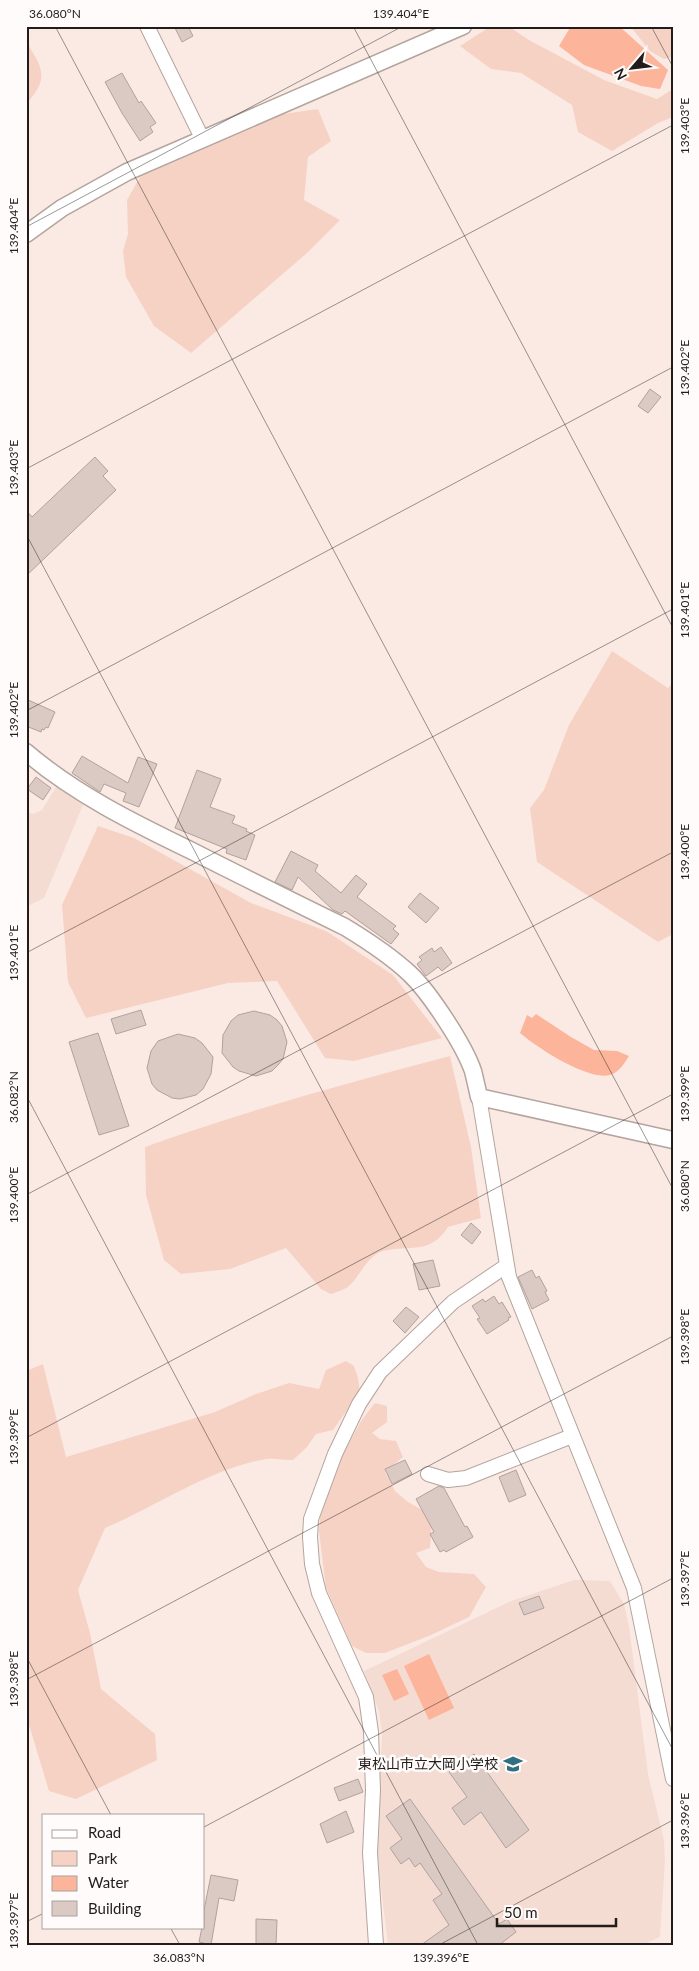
<svg xmlns="http://www.w3.org/2000/svg" width="699" height="1971" viewBox="0 0 699 1971" font-family="Lato,'Noto Sans JP',sans-serif">
	<style>
		.built { fill: #f5dcd3 }
		.green { fill: #f6d2c5 }
		.water { fill: #fcb49b }
		.building { fill: #dbcac4; stroke: #b1a19c }
		.lines { fill: none; stroke-linecap: round; stroke-linejoin: round }
		.minor-casing { stroke: #b4a49e; stroke-width: 16 }
		.tertiary-casing { stroke: #b4a49e; stroke-width: 19 }
		.minor { stroke: #fff; stroke-width: 14 }
		.tertiary { stroke: #fff; stroke-width: 16 }
		.ticks { fill: none; stroke: #221c1a; stroke-width: 1; stroke-opacity: 0.45 }
		.labels { text-anchor: middle; stroke-width: 5; stroke-linejoin: round; paint-order: stroke }
		.poi-label { font-size: 14px; fill: #221c1a; stroke: #fefbfa; text-anchor: end }
		.neatline { fill: none; stroke: #221c1a; stroke-width: 2 }
		.ticks-label { font-size: 12px; text-anchor: middle; fill: #221c1a }
	</style>
	<rect width="100%" height="100%" fill="#fbeae4"/>
	<path class="built" d="M56 787 83 805 44 898 26 907V811L33 814 42 810Z
		M574 1580 610 1581 624 1604 629 1626 648 1774 664 1840 665 1860 660 1937 643 1945H388L376 1848 382 1733 379 1711 364 1671 511 1601Z"/>
	<path class="green" d="M491 26H508L529 40 604 80 657 99 673 89V117L658 123 612 151 578 132 572 105 521 73 491 69 460 46Z
		M630 26H673V57L664 59 650 51Z
		M26 41C43 69 50 78 26 104Z
		M318 109 331 141 308 157 304 200 340 220 307 253 191 353 154 326 126 277 123 251 128 234 127 200 140 177 283 114Z
		M612 651 668 688 673 683V934L658 942 537 862 530 808 544 790 569 725Z
		M98 826 134 838 251 903 326 931 393 975 442 1038 354 1061 325 1058 277 981 228 983 86 1018 68 982 62 905Z
		M450 1056 471 1147 481 1218 448 1227C429 1256 410 1244 383 1251 368 1255 361 1274 351 1284 347 1289 337 1292 331 1294L321 1289 286 1248 230 1269 181 1274 164 1260 146 1195 145 1147C245 1111 347 1083 450 1056Z
		M346 1361 354 1366 358 1378 360 1392 333 1430 316 1434 307 1447 293 1460C284 1460 274 1458 266 1459 209 1469 157 1506 105 1528L78 1590 90 1633 101 1689 155 1734 157 1760 76 1799 49 1791 26 1715V1371L43 1364 66 1457 215 1412 256 1394 289 1383 319 1389 326 1370Z
		M375 1403 387 1406V1422L372 1433 380 1439 396 1441 403 1457 385 1472 395 1491 408 1502 426 1512 432 1521 430 1548 416 1553 426 1567 439 1572 474 1574 486 1587 469 1617 431 1635 385 1653H366L352 1646 326 1588 319 1531 321 1507 339 1462 361 1421Z"/>
	<path class="water" d="M571 26H619L668 70 660 89 641 86 584 65 559 46Z
		M536 1014 571 1037 594 1050 617 1051 629 1056C624 1064 619 1072 610 1075 588 1081 536 1047 520 1033L527 1015 532 1018Z
		M429 1654 454 1708 429 1720 404 1666Z
		M397 1669 409 1694 394 1701 382 1675Z"/>
	<path class="building" d="M174 26H188L193 36 182 42Z
		M122 73 139 103 141 101 156 123 150 127 153 132 140 141 122 113 105 82Z
		M650 389 661 397 648 413 638 406Z
		M95 457 108 471 103 476 116 490 26 576V510L32 517Z
		M26 699 55 712 48 728 46 727 44 730 42 729 41 732 26 726Z
		M82 756 128 783 138 757 157 764 139 807 123 801 126 793 104 784 100 792 72 773Z
		M197 770 221 779 210 807 235 816 232 823 247 829 246 831 255 835 246 860 226 853 227 849 175 828Z
		M36 777 51 788 43 800 27 789Z
		M291 851 318 865 315 871 341 893 356 875 367 884 357 897 396 926 393 929 399 934 391 944 345 911 342 914 333 910 298 877 292 890 275 882Z
		M420 893 439 908 426 923 408 907Z
		M441 947 452 963 442 971 438 967 426 976 417 964 422 960 419 957 432 948 434 952Z
		M141 1010 146 1025 116 1034 111 1019Z
		M254 1011 270 1015 277 1020 282 1026 287 1042 283 1059 278 1065 272 1071 256 1076 239 1071 233 1067 222 1053 223 1035 231 1021 238 1015Z
		M98 1033 129 1126 99 1135 69 1042Z
		M178 1034 195 1038 202 1043 213 1057 211 1074 203 1089 196 1095 180 1099 172 1098 157 1090 152 1084 147 1068 151 1051 158 1041Z
		M471 1223 481 1232 472 1244 461 1235Z
		M433 1260 440 1286 419 1290 413 1264Z
		M532 1270 536 1278 539 1276 547 1291 545 1292 549 1300 532 1309 518 1277Z
		M494 1296 499 1304 502 1302 511 1317 508 1318 509 1320 487 1334 477 1319 480 1318 472 1306 483 1299 485 1302Z
		M406 1307 419 1317 405 1333 393 1321Z
		M405 1460 412 1474 392 1484 385 1469Z
		M516 1470 526 1495 509 1502 499 1477Z
		M439 1486 444 1488 465 1527 467 1526 473 1537 446 1552 444 1550 440 1552 430 1534 434 1532 416 1499Z
		M539 1596 544 1608 524 1615 519 1603Z
		M474 1754 529 1830 506 1848 481 1812 464 1825 452 1808 467 1797 449 1772Z
		M358 1779 363 1792 339 1801 334 1788Z
		M410 1799 499 1924 507 1919 516 1932 499 1945H421L449 1925 433 1900 442 1894 420 1863 415 1867 409 1858 401 1864 390 1848 402 1839 386 1816Z
		M346 1811 354 1832 327 1843 320 1824Z
		M211 1875 238 1880 234 1901 219 1898 211 1945H204V1943L199 1942 202 1927H204V1910Z
		M256 1919 277 1920 276 1945H256Z"/>
	<g class="lines">
		<g class="minor-casing">
			<path id="minor" d="M147 26 202 138
				M479 1097 509 1277 634 1588 673 1779
				M428 1474 448 1480 466 1478 572 1436
				M376 1945 370 1853 373 1790 371 1732 366 1697 319 1593 312 1564 310 1537 311 1519 335 1454 359 1404 380 1372 453 1302 506 1266"/>
		</g>
		<g class="tertiary-casing">
			<path id="tertiary" d="M26 234 62 208 127 172 463 26
				M26 752C75 794 134 823 192 851 243 877 294 902 345 927 368 941 391 956 410 974 430 993 464 1045 473 1071 475 1079 477 1088 479 1097L673 1140"/>
		</g>
		<use href="#minor" class="minor"/>
		<use href="#tertiary" class="tertiary"/>
	</g>
	<path class="ticks" d="M55 26 673 1189M353 26 673 628M651 26 673 67M26 227 403 26M26 469 673 125M26 534 673 1750M26 711 673 367M26 953 673 609M26 1095 478 1945M26 1195 673 852M26 1438 673 1094M26 1656 111 1815M26 1680 673 1336M204 1827 673 1578M26 1922 44 1913M170 1927 180 1945M439 1945 673 1820"/>
	<defs>
		<g id="school-bare" transform="scale(1.5)"><path d="M0-5L7-2L0 1L-7-2ZM-4 1L0 2.5L4 1V4Q0 6-4 4Z" fill="#2e6f82" stroke="#fefbfa" stroke-width="2.5" paint-order="stroke"/></g>
	</defs>
	<g fill-rule="evenodd">
		<use href="#school-bare" x="513" y="1764"/>
	</g>
	<g class="labels">
		<g class="poi-label">
			<text x="498" y="1769">東松山市立大岡小学校</text>
		</g>
	</g>
	<rect width="699" height="1971" fill="none" stroke="#fefbfa" stroke-width="55"/>
	<rect x="42" y="1814" width="162" height="115" fill="#fefbfa" stroke="#a6a2a0"/>
	<rect x="52" y="1830" width="25" height="8" fill="#ffffff" stroke="#a6a2a0"/>
	<text x="88" y="1838" font-size="15" fill="#221c1a">Road</text>
	<rect x="52" y="1851" width="25" height="15" fill="#f6d2c5" stroke="#a6a2a0"/>
	<text x="88" y="1864" font-size="15" fill="#221c1a">Park</text>
	<rect x="52" y="1876" width="25" height="15" fill="#fcb49b" stroke="#a6a2a0"/>
	<text x="88" y="1888" font-size="15" fill="#221c1a">Water</text>
	<rect x="52" y="1901" width="25" height="15" fill="#dbcac4" stroke="#a6a2a0"/>
	<text x="88" y="1914" font-size="15" fill="#221c1a">Building</text>
	<g transform="translate(632 68) rotate(242)" stroke="#fefbfa" stroke-width="4" paint-order="stroke">
	<path d="M0-4L9 19L0 12L-9 19Z" fill="#221c1a"/>
	<text y="-8" font-size="14" font-weight="bold" text-anchor="middle" fill="#221c1a">N</text>
	</g>
	<path d="M497 1918v8h119v-8" fill="none" stroke="#221c1a" stroke-width="2.5"/>
	<text x="504" y="1918" font-size="15" fill="#221c1a" stroke="#fefbfa" stroke-width="4" paint-order="stroke">50 m</text>
	<rect x="28" y="28" width="644" height="1916" class="neatline"/>
	<g class="ticks-label">
		<text x="55" y="18">36.080°N</text>
		<text x="401" y="18">139.404°E</text>
		<text transform="translate(685 126) rotate(-90)" y="4">139.403°E</text>
		<text transform="translate(14 226) rotate(-90)" y="4">139.404°E</text>
		<text transform="translate(685 368) rotate(-90)" y="4">139.402°E</text>
		<text transform="translate(14 468) rotate(-90)" y="4">139.403°E</text>
		<text transform="translate(685 610) rotate(-90)" y="4">139.401°E</text>
		<text transform="translate(14 710) rotate(-90)" y="4">139.402°E</text>
		<text transform="translate(685 852) rotate(-90)" y="4">139.400°E</text>
		<text transform="translate(14 953) rotate(-90)" y="4">139.401°E</text>
		<text transform="translate(685 1094) rotate(-90)" y="4">139.399°E</text>
		<text transform="translate(14 1097) rotate(-90)" y="4">36.082°N</text>
		<text transform="translate(685 1186) rotate(-90)" y="4">36.080°N</text>
		<text transform="translate(14 1195) rotate(-90)" y="4">139.400°E</text>
		<text transform="translate(685 1337) rotate(-90)" y="4">139.398°E</text>
		<text transform="translate(14 1437) rotate(-90)" y="4">139.399°E</text>
		<text transform="translate(685 1579) rotate(-90)" y="4">139.397°E</text>
		<text transform="translate(14 1679) rotate(-90)" y="4">139.398°E</text>
		<text transform="translate(685 1821) rotate(-90)" y="4">139.396°E</text>
		<text transform="translate(14 1921) rotate(-90)" y="4">139.397°E</text>
		<text x="179" y="1962">36.083°N</text>
		<text x="441" y="1962">139.396°E</text>
	</g>
</svg>
